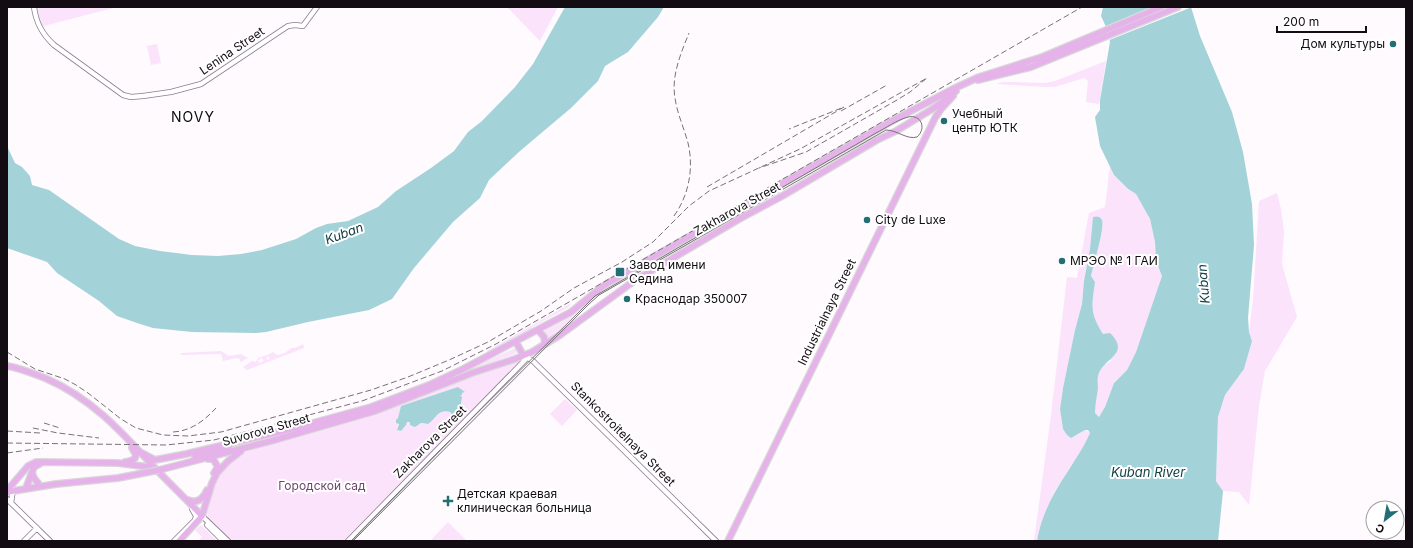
<svg xmlns="http://www.w3.org/2000/svg" width="1413" height="548" viewBox="0 0 1413 548" font-family="Inter,sans-serif">
	<style>
		.green { fill: #fae3fb; fill-rule: evenodd }
		.water { fill: #a3d3d8 }
		.pier { fill: #fefafe }
		.lines { fill: none; stroke-linecap: round; stroke-linejoin: round }
		.minor-casing { stroke: #8c7b8d; stroke-width: 6 }
		.major-casing { stroke: #d9d8d9; stroke-width: 8 }
		.minor { stroke: #fff; stroke-width: 4.5 }
		.major { stroke: #e5b2e9; stroke-width: 5.5 }
		.tram { stroke: #777277; stroke-width: 1 }
		.rail { stroke: #777277; stroke-width: 1; stroke-dasharray: 6 3; stroke-linecap: butt }
		.major-bridge-casing { stroke: #d9d8d9; stroke-width: 8; stroke-linecap: butt }
		.major-bridge { stroke: #e5b2e9; stroke-width: 5.5 }
		.poi-dot { fill: #236e74; stroke: #fff; stroke-width: 1.5 }
		.labels { text-anchor: middle; stroke-width: 4; stroke-linejoin: round; paint-order: stroke }
		.poi-label { font-size: 12px; fill: #130d13; stroke: #fff; text-anchor: start }
		.street-label { font-size: 12px; fill: #130d13; stroke: #fff }
		.park-label { font-size: 12px; fill: #6c466f; stroke: #fff }
		.water-label { font-size: 13px; font-style: italic; fill: #144145; stroke: #fff }
		.quarter-label { font-size: 14px; letter-spacing: 1px; fill: #130d13; stroke: #fff }
	</style>
	<rect width="100%" height="100%" fill="#fefafe"/>
	<path class="green" d="M34 7H117L40 27Z
		M505 7H558L540 41 509 9Z
		M157 44 161 63 151 65 147 46Z
		M1106 61 1099 104 1086 102 1088 81 1084 78 1055 87H1046L996 84 1003 82 1045 83 1055 81Z
		M1110 166 1114 175 1127 189 1136 194 1150 219 1155 242 1156 261 1162 276 1136 352 1127 370 1114 383 1105 407 1099 417 1095 413V400L1098 388 1097 377 1101 367 1111 361 1103 334 1096 323 1091 310 1095 282 1091 276C1093 266 1105 228 1102 220 1100 216 1097 216 1094 217L1090 249 1084 281 1082 304 1075 330 1063 388 1060 409 1063 429 1077 435 1085 430 1090 433C1085 447 1076 458 1068 470 1054 492 1041 515 1037 541H1034L1051 415 1067 277 1077 278 1089 213 1105 207Z
		M1277 193 1281 209 1284 231 1282 264 1297 317 1265 371 1259 406 1249 505 1239 492 1223 491 1216 481 1218 417 1225 395 1244 369 1252 341 1249 332 1253 300 1259 201Z
		M571 303 569 307 532 327V331L489 353 487 351Z
		M578 311 561 329 547 338 544 331 563 321Z
		M303 344 304 348 247 370 243 367 252 361 256 362 258 358 261 357V359L258 360 259 363 264 361 261 357 267 355V360L270 359 267 355 273 352 277 355C281 355 288 352 291 348H295Z
		M515 348 517 351 515 354 448 379V378Z
		M221 351 229 356 241 354 248 358 241 362V364L240 359 236 358 223 361 221 354 181 355V353Z
		M519 362V364L346 541H231L208 518 207 512C215 481 218 470 246 452L347 422 484 371ZM464 392 460 395V409L454 416 451 414 450 412C439 408 436 419 428 424L422 422 418 424 416 427 410 424V422H407L401 431 397 430C399 422 399 414 401 406Z
		M565 399 577 410 562 426 550 414Z
		M448 522 467 541H430Z
		M201 525 217 541H198L202 537 195 530Z"/>
	<path class="water" d="M565 7H664L658 17 628 52 605 66 598 81 571 108 520 151 489 180 480 198 453 222 414 268 392 299 369 310 308 322 266 332 256 333 192 332 153 328 137 323 117 316 99 301 57 273 47 262 7 248V146L15 163 22 167 30 176 32 185 49 190 119 239 135 246 160 251 192 255 218 256 241 254 262 250 296 239 316 228 327 224 348 221 378 207 396 191 431 168 454 151 468 132 482 121 515 87 533 64Z
		M1103 7H1191L1200 36 1232 112 1243 152 1252 204 1254 245 1248 318 1249 332 1252 341 1244 369 1225 395 1218 417 1216 481 1223 491 1218 541H1037C1041 515 1054 492 1068 471 1076 458 1084 447 1090 433L1088 430H1085L1071 438 1067 435 1063 429 1060 409 1063 388 1075 330 1082 304 1084 281 1090 249 1093 217C1097 216 1100 216 1102 220 1105 228 1093 266 1091 276L1095 282C1092 306 1089 312 1103 334L1110 333C1132 355 1102 358 1098 376 1097 380 1098 384 1098 388 1097 396 1095 404 1095 413L1099 417 1105 407 1114 383 1127 370 1136 352 1162 276 1156 261 1155 242 1150 219 1136 194 1128 189 1114 175 1100 146 1095 117 1100 110V100L1110 42 1107 29 1101 16Z
		M458 387 465 392 462 393V395H460L462 397C461 402 461 409 458 415L453 416 450 412C438 408 436 419 428 424 417 422 423 423 415 427L410 425V422H407L406 425 401 431 397 430 399 424 396 423V420L398 418 401 406Z"/>
	<path class="pier" d="M1151 7H1192L1107 41 1104 27Z"/>
	<g class="lines">
		<g class="minor-casing">
			<path id="minor" d="M34 7C36 23 42 34 54 45L123 95 131 97 143 96 171 92 201 84 288 26 295 25 303 26 317 7
				M523 355 533 361 539 367 716 541
				M7 499 50 541
				M11 503 13 490
				M202 516 228 541
				M207 525 223 541
				M24 541 37 528
				M174 541 195 520 196 516 192 509
				M348 541 527 358"/>
		</g>
		<g class="major-casing">
			<path id="major" d="M978 80 1031 67 1178 7
				M538 330 544 337 545 344
				M516 342 523 355
				M7 366C20 368 32 373 45 378 91 398 120 430 153 466 169 483 186 499 202 516
				M140 452 155 460 186 454 291 429 371 407 429 385 463 369 571 312 599 289 608 283 890 122 953 89 979 77 1042 57 1161 7
				M195 457 229 448
				M208 459H213L218 467 214 473
				M125 462C130 461 135 461 136 455L132 448
				M159 470 271 441 375 411 472 373 515 359 532 352 560 335 634 281 741 218 784 195 877 140 896 131 934 108 956 91
				M32 472 34 478 38 483
				M10 487 28 466 36 462 118 463 149 467
				M26 488 34 467 41 463
				M7 492 56 484
				M188 500C197 504 203 499 207 490
				M179 541 202 516 212 483 217 473 228 461 241 451
				M728 541 935 118 941 109 953 96"/>
		</g>
		<use href="#minor" class="minor"/>
		<use href="#major" class="major"/>
		<path class="tram" d="M351 541 441 449 595 296 876 133C886 128 897 120 908 117 921 114 927 128 917 137 907 140 897 130 886 130L599 295 589 304 353 541"/>
		<path class="rail" d="M841 111 887 85
			M707 187 844 107 789 129
			M674 216C689 195 694 168 688 143 684 128 677 113 675 98 671 76 681 53 689 33
			M7 352 35 369 65 379 76 385 88 393 121 419 136 428 163 435 188 436 221 432 371 390 408 377 449 360 488 342 541 311 574 288 622 262 653 242 689 206 709 191 800 149 927 78 910 92 897 100 806 152 759 168
			M44 423 60 428
			M33 428 58 433 99 438
			M7 431 40 433
			M173 432C191 431 204 421 216 408
			M7 443 166 445 214 440 362 401 442 371 496 344 1082 7
			M7 453 43 448"/>
		<g class="major-bridge-casing">
			<path id="major-bridge" d="M56 484 118 478 159 470"/>
		</g>
		<use href="#major-bridge" class="major-bridge"/>
	</g>
	<g class="poi-dot">
		<circle cx="1393" cy="44" r="4"/>
		<circle cx="944" cy="121" r="4"/>
		<circle cx="867" cy="220" r="4"/>
		<circle cx="1062" cy="261" r="4"/>
		<rect x="615" y="267" width="10" height="10" rx="2"/>
		<circle cx="627" cy="299" r="4"/>
		<path d="M446 495h4v4h4v4h-4v4h-4v-4h-4v-4h4z"/>
	</g>
	<g class="labels">
		<g class="poi-label">
			<text x="1385" y="48" text-anchor="end">Дом культуры</text>
			<text x="952" y="118">Учебный<tspan x="952" dy="14">центр ЮТК</tspan></text>
			<text x="875" y="224">City de Luxe</text>
			<text x="1070" y="265">МРЭО № 1 ГАИ</text>
			<text x="629" y="269">Завод имени<tspan x="629" dy="14">Седина</tspan></text>
			<text x="635" y="303">Краснодар 350007</text>
			<text x="457" y="498">Детская краевая<tspan x="457" dy="14">клиническая больница</tspan></text>
		</g>
		<g class="street-label">
			<text transform="translate(232 51) rotate(-34)" y="4">Lenina Street</text>
			<text transform="translate(737 209) rotate(-29)" y="4">Zakharova Street</text>
			<text transform="translate(827 312) rotate(-64)" y="4">Industrialnaya Street</text>
			<text transform="translate(266 430) rotate(-16)" y="4">Suvorova Street</text>
			<text transform="translate(623 434) rotate(45)" y="4">Stankostroitelnaya Street</text>
			<text transform="translate(430 442) rotate(-45)" y="4">Zakharova Street</text>
		</g>
		<g class="park-label">
			<text x="322" y="490">Городской сад</text>
		</g>
		<g class="water-label">
			<text transform="translate(344 233) rotate(-20)" y="5">Kuban</text>
			<text transform="translate(1203 284) rotate(-95)" y="5">Kuban</text>
			<text x="1148" y="477">Kuban River</text>
		</g>
		<g class="quarter-label">
			<text x="193" y="122">NOVY</text>
		</g>
	</g>
	<rect width="1413" height="548" fill="none" stroke="#130d13" stroke-width="16"/>
	<g transform="translate(1385 520) rotate(211)"><circle r="19" fill="#ffffff" stroke="#a19ea1"/>
	<path d="M0-3L7 15L0 10L-7 15Z" fill="#236e74"/>
	<text y="-6" font-size="11" font-weight="bold" text-anchor="middle" fill="#130d13">С</text>
	</g>
	<path d="M1277 26v6h89v-6" fill="none" stroke="#130d13" stroke-width="2"/>
	<text x="1283" y="26" font-size="12" fill="#130d13" stroke="#ffffff" stroke-width="3" paint-order="stroke">200 m</text>
</svg>
